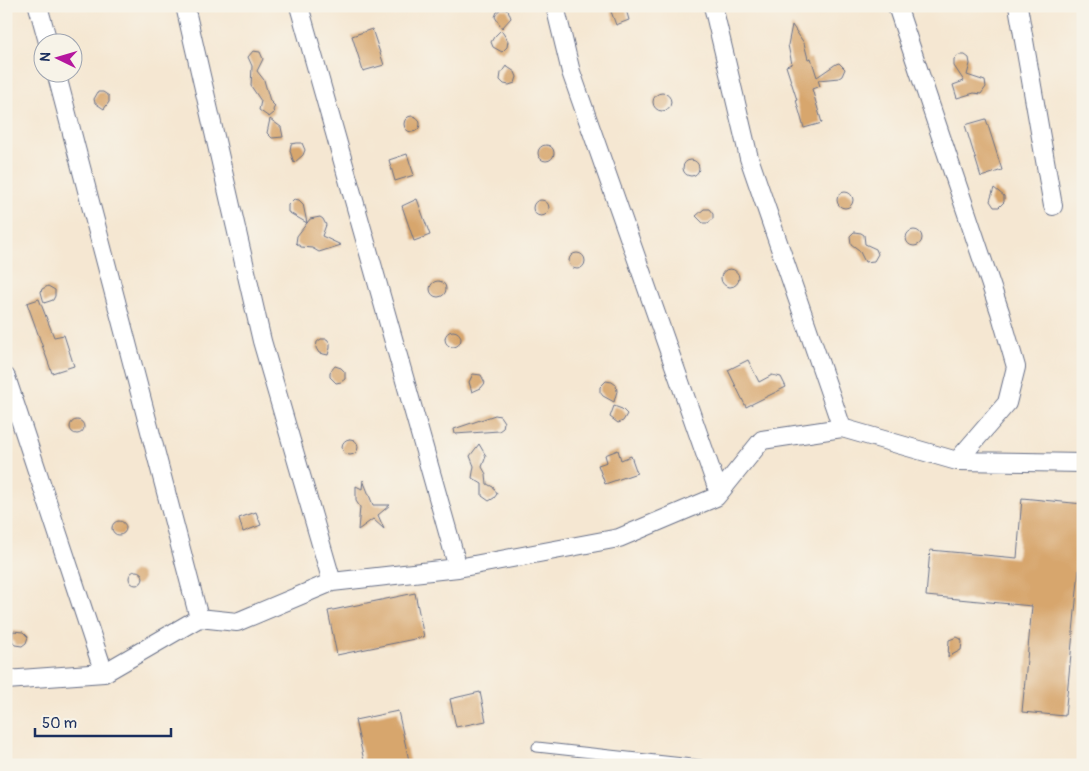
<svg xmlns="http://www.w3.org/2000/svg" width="1089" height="771" viewBox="0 0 1089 771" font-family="Pangolin,sans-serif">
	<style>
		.building { fill: #d7a66d }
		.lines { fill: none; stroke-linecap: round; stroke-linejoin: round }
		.service-casing { stroke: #676f87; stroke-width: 11 }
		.minor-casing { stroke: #676f87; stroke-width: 20 }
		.service { stroke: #fff; stroke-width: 9 }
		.minor { stroke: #fff; stroke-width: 18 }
	</style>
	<rect width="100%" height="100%" fill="#f7f3e8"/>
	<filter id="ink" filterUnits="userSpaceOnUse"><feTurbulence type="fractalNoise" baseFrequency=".02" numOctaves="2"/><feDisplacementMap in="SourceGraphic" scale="10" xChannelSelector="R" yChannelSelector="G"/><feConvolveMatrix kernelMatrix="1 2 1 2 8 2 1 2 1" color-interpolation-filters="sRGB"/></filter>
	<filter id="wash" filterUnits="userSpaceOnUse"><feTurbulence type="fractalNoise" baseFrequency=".0096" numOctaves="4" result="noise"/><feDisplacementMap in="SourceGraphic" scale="20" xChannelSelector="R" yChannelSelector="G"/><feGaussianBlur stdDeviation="1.12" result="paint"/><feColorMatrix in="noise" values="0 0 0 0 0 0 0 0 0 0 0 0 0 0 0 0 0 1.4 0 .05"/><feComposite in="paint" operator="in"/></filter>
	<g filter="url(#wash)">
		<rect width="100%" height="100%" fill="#f5e7d2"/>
		<g id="blocks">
			<path class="building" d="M609 6H625L629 20 616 25Z
				M501 9 508 10 511 18 502 28 495 17 497 12Z
				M792 25 804 43 808 59 811 58 817 77 836 64 839 63 845 69 842 76 839 78 818 80 820 86 812 89 822 123 804 128 796 100H797L786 66 792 64 788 45Z
				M372 29 384 65 363 71 352 36Z
				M501 30 508 41 507 47 502 52 493 47 491 42 494 37Z
				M253 51 260 52 263 59 257 71 264 80 270 101 275 106 273 110 274 113 269 117 259 110 261 101 251 86 252 66 248 57Z
				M959 55H965L969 58 970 64 967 75 985 81 986 87 981 94 974 93 957 98 953 85 964 81 954 66V59Z
				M506 66 515 72 517 77 515 83 509 85 504 84 500 80 501 73Z
				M98 92H103L109 96V102L104 109 95 103 94 99Z
				M653 102a9 9 0 1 1 18 0a9 9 0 1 1-18 0Z
				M404 124a8 8 0 1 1 16 0a8 8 0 1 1-16 0Z
				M270 119 281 127 283 137 272 138 267 133Z
				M986 119 1002 170 981 177 965 125Z
				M297 143H302L305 150 303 155 294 163 290 151 291 144Z
				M538 153a8 8 0 1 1 16 0a8 8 0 1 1-16 0Z
				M407 154 414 175 395 181 389 160Z
				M683 168a8 8 0 1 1 16 0a8 8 0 1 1-16 0Z
				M994 188 1004 196V202L999 207H994L990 201Z
				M837 200a8 8 0 1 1 16 0a8 8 0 1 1-16 0Z
				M294 199 299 200 303 204 307 223 310 219 320 217 323 219 326 225 322 236 341 245 319 252 312 248 301 247 296 243 297 236 307 223 288 212V205Z
				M417 199 430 235 414 241 402 206Z
				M533 208a8 8 0 1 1 16 0a8 8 0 1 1-16 0Z
				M704 209H709L713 214V219L708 223H703L696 216Z
				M906 238a8 8 0 1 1 16 0a8 8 0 1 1-16 0Z
				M854 232 861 233 864 235 865 244 876 249 878 254 874 261 865 262 859 250 851 244 850 236Z
				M569 261a8 8 0 1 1 16 0a8 8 0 1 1-16 0Z
				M721 278a9 9 0 1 1 18 0a9 9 0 1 1-18 0Z
				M430 289a8 8 0 1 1 16 0a8 8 0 1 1-16 0Z
				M48 286 55 290V296L53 300 44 303 41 292 42 289Z
				M39 299 54 337 64 335 74 366 52 373 27 303Z
				M445 339a8 8 0 1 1 16 0a8 8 0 1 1-16 0Z
				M321 339H327L330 343V348L328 355 319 353 316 348 317 342Z
				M748 360 759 382 772 375 781 377 786 387 746 407 728 370Z
				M335 366 341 368 345 372V379L341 382 336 383 330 377V372Z
				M473 374 481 375 485 383 481 388 472 392 469 382Z
				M606 381 612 382 616 385 617 391 614 402 603 396 600 392V387Z
				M614 406 622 409 627 414 623 421 618 423 610 417Z
				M495 415 500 416 504 422 503 428 499 431 455 434 454 429Z
				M70 427a7 7 0 1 1 14 0a7 7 0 1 1-14 0Z
				M342 447a8 8 0 1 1 16 0a8 8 0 1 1-16 0Z
				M479 444 486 456 482 467 486 474 487 484 493 487 497 494 494 498 489 501 482 496V484L472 478 474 466 470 456Z
				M618 450 621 460 631 456 637 473 605 484 598 465 607 462 605 455Z
				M363 480 373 505H390L378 515 384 529 373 519 358 530 360 507 356 501V486L362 489Z
				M1022 498 1083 504V528L1065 716 1022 712 1032 606 926 596 930 550 1017 558Z
				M256 512 261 525 243 532 239 518Z
				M112 528a7 7 0 1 1 14 0a7 7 0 1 1-14 0Z
				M129 578a7 7 0 1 1 14 0a7 7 0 1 1-14 0Z
				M415 593 424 637 337 655 328 611Z
				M13 631 23 632 28 637 26 643 22 646 15 645 12 640Z
				M957 637 961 639 962 642 961 650 948 657 949 640Z
				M480 692 486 721 456 727 450 699Z
				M398 711 410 765H365L355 720Z"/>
		</g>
	</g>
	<g filter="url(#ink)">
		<use href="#blocks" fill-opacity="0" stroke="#676f87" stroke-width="1"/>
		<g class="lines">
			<g class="service-casing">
				<path id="service" d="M537 747 701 765"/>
			</g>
			<g class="minor-casing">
				<path id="minor" d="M38 6 48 42
					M185 6 262 341 332 582
					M299 6 458 568
					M555 6 571 72 719 493
					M713 6 749 158 842 428
					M897 6 1000 312 1016 367 1007 403 957 461
					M1018 6 1053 206
					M56 72 199 618
					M6 377 104 673
					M6 680 104 673 199 618 237 622 332 582 458 568 619 538 716 497 762 440 842 428 957 461 1083 463"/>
			</g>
			<use href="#service" class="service"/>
			<use href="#minor" class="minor"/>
		</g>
	</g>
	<rect width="1089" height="771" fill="none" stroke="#f7f3e8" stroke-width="25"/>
	<g transform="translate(58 58) rotate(275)"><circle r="24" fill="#f7f3e8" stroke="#9fa5b1"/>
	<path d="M0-4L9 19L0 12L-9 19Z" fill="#b5179e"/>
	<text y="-8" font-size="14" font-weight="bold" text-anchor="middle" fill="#1b2f5e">N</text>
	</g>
	<path d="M35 728v8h136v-8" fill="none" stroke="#1b2f5e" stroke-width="2.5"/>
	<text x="42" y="728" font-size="15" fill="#1b2f5e" stroke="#f7f3e8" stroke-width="4" paint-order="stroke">50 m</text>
</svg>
